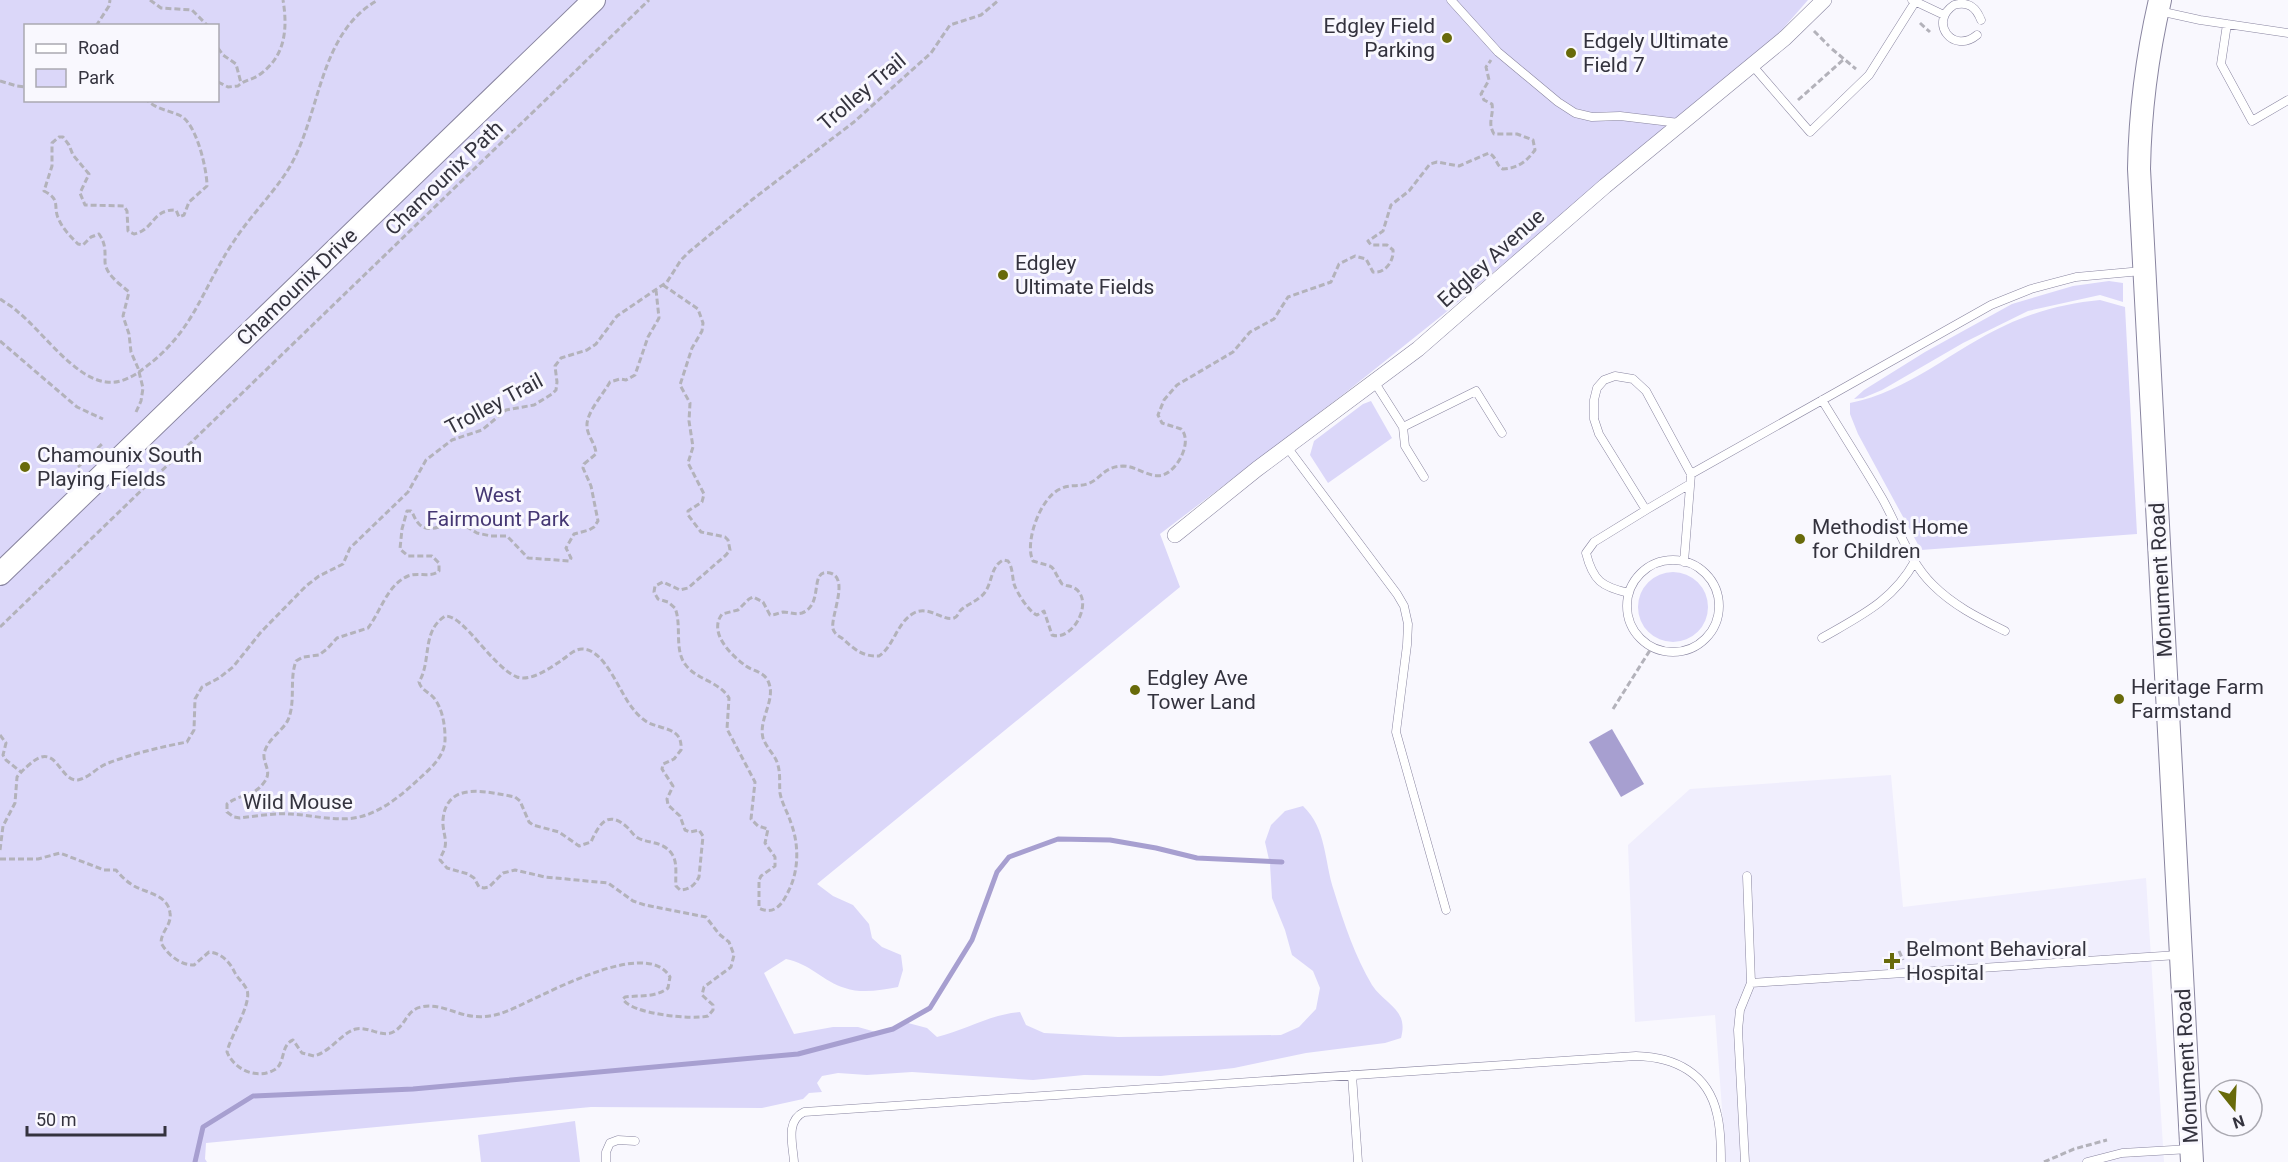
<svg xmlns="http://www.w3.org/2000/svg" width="2288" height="1162" viewBox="0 0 2288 1162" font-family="Roboto,sans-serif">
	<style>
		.built { fill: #f0eefd }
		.green { fill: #dbd7f9; fill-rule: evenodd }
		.water { fill: #a79fd0 }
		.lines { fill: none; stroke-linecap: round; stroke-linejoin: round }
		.stream { stroke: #a79fd0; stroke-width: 5 }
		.lane-casing { stroke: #8985a0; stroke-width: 9 }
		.street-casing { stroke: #8985a0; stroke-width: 16 }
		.secondary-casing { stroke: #8985a0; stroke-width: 24 }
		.path { stroke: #b3b2ba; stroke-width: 3; stroke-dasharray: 6 3; stroke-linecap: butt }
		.lane { stroke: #fff; stroke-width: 8 }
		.street { stroke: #fff; stroke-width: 15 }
		.secondary { stroke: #fff; stroke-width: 22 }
		.poi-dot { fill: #686a0a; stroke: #f9f8fe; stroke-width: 2 }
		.labels { text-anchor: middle; stroke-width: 6; stroke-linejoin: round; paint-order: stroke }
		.poi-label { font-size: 21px; fill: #34333e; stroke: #f9f8fe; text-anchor: start }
		.street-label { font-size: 21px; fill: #34333e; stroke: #f9f8fe }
		.park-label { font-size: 21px; fill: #453773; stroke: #f9f8fe }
	</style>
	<rect width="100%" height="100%" fill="#f9f8fe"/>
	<path class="built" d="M1891 775 1903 907 2146 878 2164 1162H1726L1715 1015 1635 1022 1628 845 1690 789Z"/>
	<path class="green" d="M0 0H1808L1780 32 1445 313 1345 393 1160 534 1180 587 817 884 833 896 853 905 869 924 872 938 882 947 901 955 903 970 898 987C881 990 862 994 845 988 824 982 809 963 786 959L764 973 794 1034 833 1027H858L883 1034 908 1023 927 1028 937 1037C966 1030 991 1014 1020 1012L1026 1025 1044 1033 1118 1037 1281 1035 1299 1027 1316 1009 1320 988 1313 971 1292 955 1285 930 1272 898 1270 864 1265 842 1271 825 1285 811 1303 806C1327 829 1324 861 1334 891 1344 924 1355 956 1372 985 1385 1005 1409 1009 1401 1038L1385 1043 1306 1053 1234 1068 1161 1076 1084 1075 1033 1080 912 1072 867 1075 838 1073 822 1076 817 1083 822 1092 809 1093 803 1099 762 1108 591 1107 206 1143 205 1159 207 1162H0ZM26 26H218V100H26Z
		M2109 281 2123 283V302L2100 295 2028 311 1963 343 1882 390 1863 398 1854 399 1864 390 1925 352 2012 304 2073 286Z
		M2100 300 2125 307 2137 534 1921 550 1858 434 1850 414V403C1908 392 1953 349 2006 325 2036 311 2068 303 2100 300Z
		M1371 401 1392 438 1328 483 1310 455 1314 441 1363 404Z
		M1638 607a35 35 0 1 1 70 0a35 35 0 1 1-70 0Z
		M575 1121 580 1162H481L478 1135Z"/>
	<path class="water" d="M1612 729 1644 784 1621 797 1589 742Z"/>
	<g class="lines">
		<path class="stream" d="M195 1162 203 1127 253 1096 413 1089 798 1054 893 1029 930 1008 972 940 997 872 1009 857 1058 839 1110 840 1156 848 1197 858 1282 862"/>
		<g class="lane-casing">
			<path id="lane" d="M1451 0 1498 52 1558 102 1575 113 1592 117 1620 116 1679 123
				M1912 0 1944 15
				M2159 11 2200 20 2288 33
				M2227 24 2221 64 2252 121 2288 100
				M1977 35C1953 55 1928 22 1954 5 1968 1 1976 7 1981 20
				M1752 65 1810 132 1869 75 1915 2
				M1375 383 1403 427 1405 446 1424 477
				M1822 400C1842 433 1863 465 1882 498 1898 526 1909 562 1933 585 1954 606 1979 618 2005 631
				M1403 427 1476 391 1502 433
				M1287 447 1397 594 1404 606 1408 624 1407 645 1396 732 1446 910
				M1691 474 1991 305 2031 289 2076 277 2142 271
				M1646 510 1690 484
				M1627 606a46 46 0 1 1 92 0a46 46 0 1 1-92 0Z
				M1629 593C1602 587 1593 581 1586 553L1594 542 1646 510 1599 434 1594 419V400L1597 388 1604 380 1615 376 1633 379 1646 391 1691 474 1684 562
				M1822 638C1860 616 1893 601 1915 561
				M1751 983 2178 955
				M1352 1075 1358 1162
				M606 1162V1152L610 1143 618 1140 635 1141
				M794 1162C793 1145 785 1121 804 1112L1636 1056C1675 1057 1708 1073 1717 1114 1721 1130 1721 1147 1721 1162
				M1745 1162 1738 1030 1740 1010 1751 983 1747 876
				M2087 1162 2122 1153 2190 1149"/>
		</g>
		<g class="street-casing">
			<path id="street" d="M1175 535 1257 469 1418 349 1605 186 1785 38 1824 0"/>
		</g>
		<g class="secondary-casing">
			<path id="secondary" d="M2160 0C2147 56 2140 111 2139 169L2192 1162
				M0 574 594 0"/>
		</g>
		<path class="path" d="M150 0 161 8 192 10 208 26
			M1920 23 1930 32
			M96 26 109 6 110 0
			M1814 31 1829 46
			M218 48 223 55 236 64 241 83
			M1832 49 1856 69
			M0 81 17 86 26 87
			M218 82 228 87 238 86C244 80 252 80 259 75 285 57 288 30 283 0
			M1798 100 1844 59
			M663 285 698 309 703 323 702 331 692 348 680 385 690 403 689 421 693 447 688 463 704 494 702 502 688 511V515L701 532 725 537 728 540 730 550 726 555 688 588 680 590 663 582 655 586 654 592 658 599 668 602 675 608C682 625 674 649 685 664 696 680 719 681 729 698L727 729 755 782 751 819 758 826 768 829 765 843 775 857V866L761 876 759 880V908C775 916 783 903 789 890 799 870 799 844 791 823 788 813 782 804 780 793 779 783 781 773 777 762 774 754 766 747 763 738 758 719 777 699 768 681 764 672 753 671 746 666 731 655 708 633 722 614L738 610 749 599 753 597 763 602 770 615C776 615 778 613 783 612 790 612 795 615 802 613 825 604 808 568 830 573 850 578 830 617 833 629 835 635 839 636 843 639 854 649 863 657 879 656 894 646 897 622 914 613 929 605 944 622 954 618 957 617 959 613 960 611 966 605 973 603 979 598 994 588 988 568 1003 560L1008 561C1013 568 1012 576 1014 584 1017 593 1029 612 1037 615L1044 611 1052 635C1072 642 1094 603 1076 589 1072 586 1066 586 1062 584 1048 562 1059 569 1033 561 1024 543 1040 498 1060 489 1069 484 1078 487 1087 484 1102 479 1102 467 1123 466 1137 466 1150 479 1163 475 1178 470 1193 441 1181 429L1162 423 1158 415 1164 400 1177 385 1233 352 1250 332 1274 319 1288 297 1331 282 1339 264 1355 256 1366 259 1373 272C1385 274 1394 261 1393 250L1387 245H1371L1368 241 1383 231 1391 205 1409 191 1430 164 1437 162 1459 166 1489 153C1497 157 1496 166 1503 169 1518 168 1526 162 1535 150L1533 140 1517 134H1494C1487 122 1494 116 1492 104L1484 100 1481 94 1489 80 1486 67 1491 60
			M0 299C6 303 13 307 18 312 43 332 74 378 106 382 119 384 133 377 143 369 195 331 201 290 234 241 252 213 282 185 295 157 321 104 322 31 378 0
			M0 341 77 407 103 419
			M136 412 141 401 143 388 138 368 131 352 129 334 123 316 129 292C120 284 106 275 105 262 105 251 106 244 99 234L91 237 83 245 78 244C71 237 63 229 59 220 52 206 62 200 44 191L52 166V143L59 137H63L69 145 73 155 89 174 80 193 85 205 124 206 127 211 128 231 134 234C154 230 152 209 176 210L179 217 184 215 189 202 207 186C207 170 197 125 181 116 169 110 157 110 147 100
			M80 467 79 466 103 443
			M0 627 649 0
			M1613 709 1652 647
			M0 735 6 743 3 755 6 760 21 772
			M0 850 3 826 15 803 17 777C21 772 25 768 30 764 57 740 59 782 78 780 89 778 96 768 106 764 131 754 161 747 187 742L194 730 195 699 202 687 219 678 233 667 261 632 306 586 319 576 343 564 350 548 408 492 426 460 452 440 482 430 506 410 534 405 552 394 556 390 557 382 555 366 561 358 587 350 596 344 617 316 667 282 681 260 689 252 753 199 854 122 931 53 950 25 981 15 999 0
			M0 859H38L60 853 104 870H116C121 876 127 882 134 886 147 893 168 895 170 913 172 925 161 931 161 943 168 955 180 965 194 965L209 952C221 953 229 961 234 971 237 978 244 983 247 990 252 1004 230 1037 227 1052 234 1069 256 1080 274 1070 286 1064 280 1045 293 1040L302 1053 314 1056C332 1051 341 1033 356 1029 369 1026 383 1039 395 1031 406 1024 407 1010 421 1007 436 1003 452 1012 466 1015 477 1018 491 1017 502 1013 534 1002 645 934 670 977L668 988C655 998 640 995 625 997L623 999C630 1014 693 1020 708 1016L713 1010V1005L702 995 704 987 731 967 734 955 729 942 719 934 706 917 645 905 633 901 608 883 545 877 515 870 503 873 489 887 484 888 479 887 474 878 468 874 447 868 440 860C441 855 444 852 445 847 447 839 442 829 443 820 446 780 488 792 515 797L520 801 529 822 533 825 559 832 579 846 591 842C599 824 608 809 628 828 631 831 634 836 638 838 650 844 663 841 672 854 678 863 675 876 676 886L680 890C689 890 695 885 699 877L703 836 699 830 690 832 685 830 680 816 668 805 667 799 673 786 662 769 663 764 674 759 681 750C683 727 662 730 647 722 642 719 637 714 634 710 620 695 606 649 582 649 574 649 568 656 562 660 550 668 531 682 517 677 492 667 464 615 445 616 421 632 432 660 419 682 421 690 429 692 434 698 442 708 445 724 445 737 446 755 432 767 420 778 404 793 384 810 363 816 340 823 313 815 290 814 274 813 256 816 240 818L234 817 227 812V804C241 793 254 798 265 781 272 771 263 764 264 754 267 739 282 732 288 720 296 701 289 680 296 661L303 657 319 655 327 649 337 638 368 628C381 611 387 585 408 576 418 572 431 578 439 571V563L432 556H408L400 549 402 529 407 511H411C414 515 415 520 419 524 430 535 444 523 457 521L477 533 491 536H507L528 558 570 561 571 558 566 548 574 534 589 530 594 527 598 521 591 486 583 468 584 464 596 454C596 444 587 436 587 426 586 413 604 393 610 382L620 379 626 380 635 375 648 337 659 318 656 290
			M1899 951 1903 960
			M2044 1162 2074 1149 2107 1140"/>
		<use href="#lane" class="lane"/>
		<use href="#street" class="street"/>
		<use href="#secondary" class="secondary"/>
	</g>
	<g class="poi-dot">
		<circle cx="1447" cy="38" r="6"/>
		<circle cx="1571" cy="53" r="6"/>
		<circle cx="1003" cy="275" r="6"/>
		<circle cx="25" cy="467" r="6"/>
		<circle cx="1800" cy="539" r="6"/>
		<circle cx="1135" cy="690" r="6"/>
		<circle cx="2119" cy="699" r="6"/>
		<path d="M1889 952h6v6h6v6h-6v6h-6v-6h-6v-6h6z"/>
	</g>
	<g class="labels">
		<g class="poi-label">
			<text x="1435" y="33" text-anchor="end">Edgley Field<tspan x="1435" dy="24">Parking</tspan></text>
			<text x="1583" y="48">Edgely Ultimate<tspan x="1583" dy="24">Field 7</tspan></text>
			<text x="1015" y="270">Edgley<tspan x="1015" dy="24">Ultimate Fields</tspan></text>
			<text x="37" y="462">Chamounix South<tspan x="37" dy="24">Playing Fields</tspan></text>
			<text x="1812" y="534">Methodist Home<tspan x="1812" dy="24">for Children</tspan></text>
			<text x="1147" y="685">Edgley Ave<tspan x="1147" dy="24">Tower Land</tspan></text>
			<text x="2131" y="694">Heritage Farm<tspan x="2131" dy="24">Farmstand</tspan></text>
			<text x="1906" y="956">Belmont Behavioral<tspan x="1906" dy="24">Hospital</tspan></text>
		</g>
		<g class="street-label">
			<text transform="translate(862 92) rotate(-40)" y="7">Trolley Trail</text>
			<text transform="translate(444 178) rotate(-44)" y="7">Chamounix Path</text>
			<text transform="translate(1491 258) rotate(-42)" y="7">Edgley Avenue</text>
			<text transform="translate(297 287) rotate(-44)" y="7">Chamounix Drive</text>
			<text transform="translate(494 404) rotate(-28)" y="7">Trolley Trail</text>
			<text transform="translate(2161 580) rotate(-93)" y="7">Monument Road</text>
			<text x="298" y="809">Wild Mouse</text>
			<text transform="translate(2187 1066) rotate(-93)" y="7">Monument Road</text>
		</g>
		<g class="park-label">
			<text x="498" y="502">West<tspan x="498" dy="24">Fairmount Park</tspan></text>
		</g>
	</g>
	<rect x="24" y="24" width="195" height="78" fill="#f9f8fe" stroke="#aaa9b1" stroke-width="1.5"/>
	<rect x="36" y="44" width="30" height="9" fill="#ffffff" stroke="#aaa9b1" stroke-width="1.5"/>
	<text x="78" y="54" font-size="18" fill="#34333e">Road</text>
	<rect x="36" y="69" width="30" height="18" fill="#dbd7f9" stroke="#aaa9b1" stroke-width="1.5"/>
	<text x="78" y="84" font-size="18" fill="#34333e">Park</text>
	<g transform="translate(2234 1108) rotate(162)"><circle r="28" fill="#f9f8fe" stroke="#aaa9b1" stroke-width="1.5"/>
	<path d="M0-4.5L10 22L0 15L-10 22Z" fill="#686a0a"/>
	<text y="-9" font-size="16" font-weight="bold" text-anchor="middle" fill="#34333e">N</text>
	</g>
	<path d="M27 1126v9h138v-9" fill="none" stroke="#34333e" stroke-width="3"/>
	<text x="36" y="1126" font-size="18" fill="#34333e" stroke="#f9f8fe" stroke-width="4.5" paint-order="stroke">50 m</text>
</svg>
